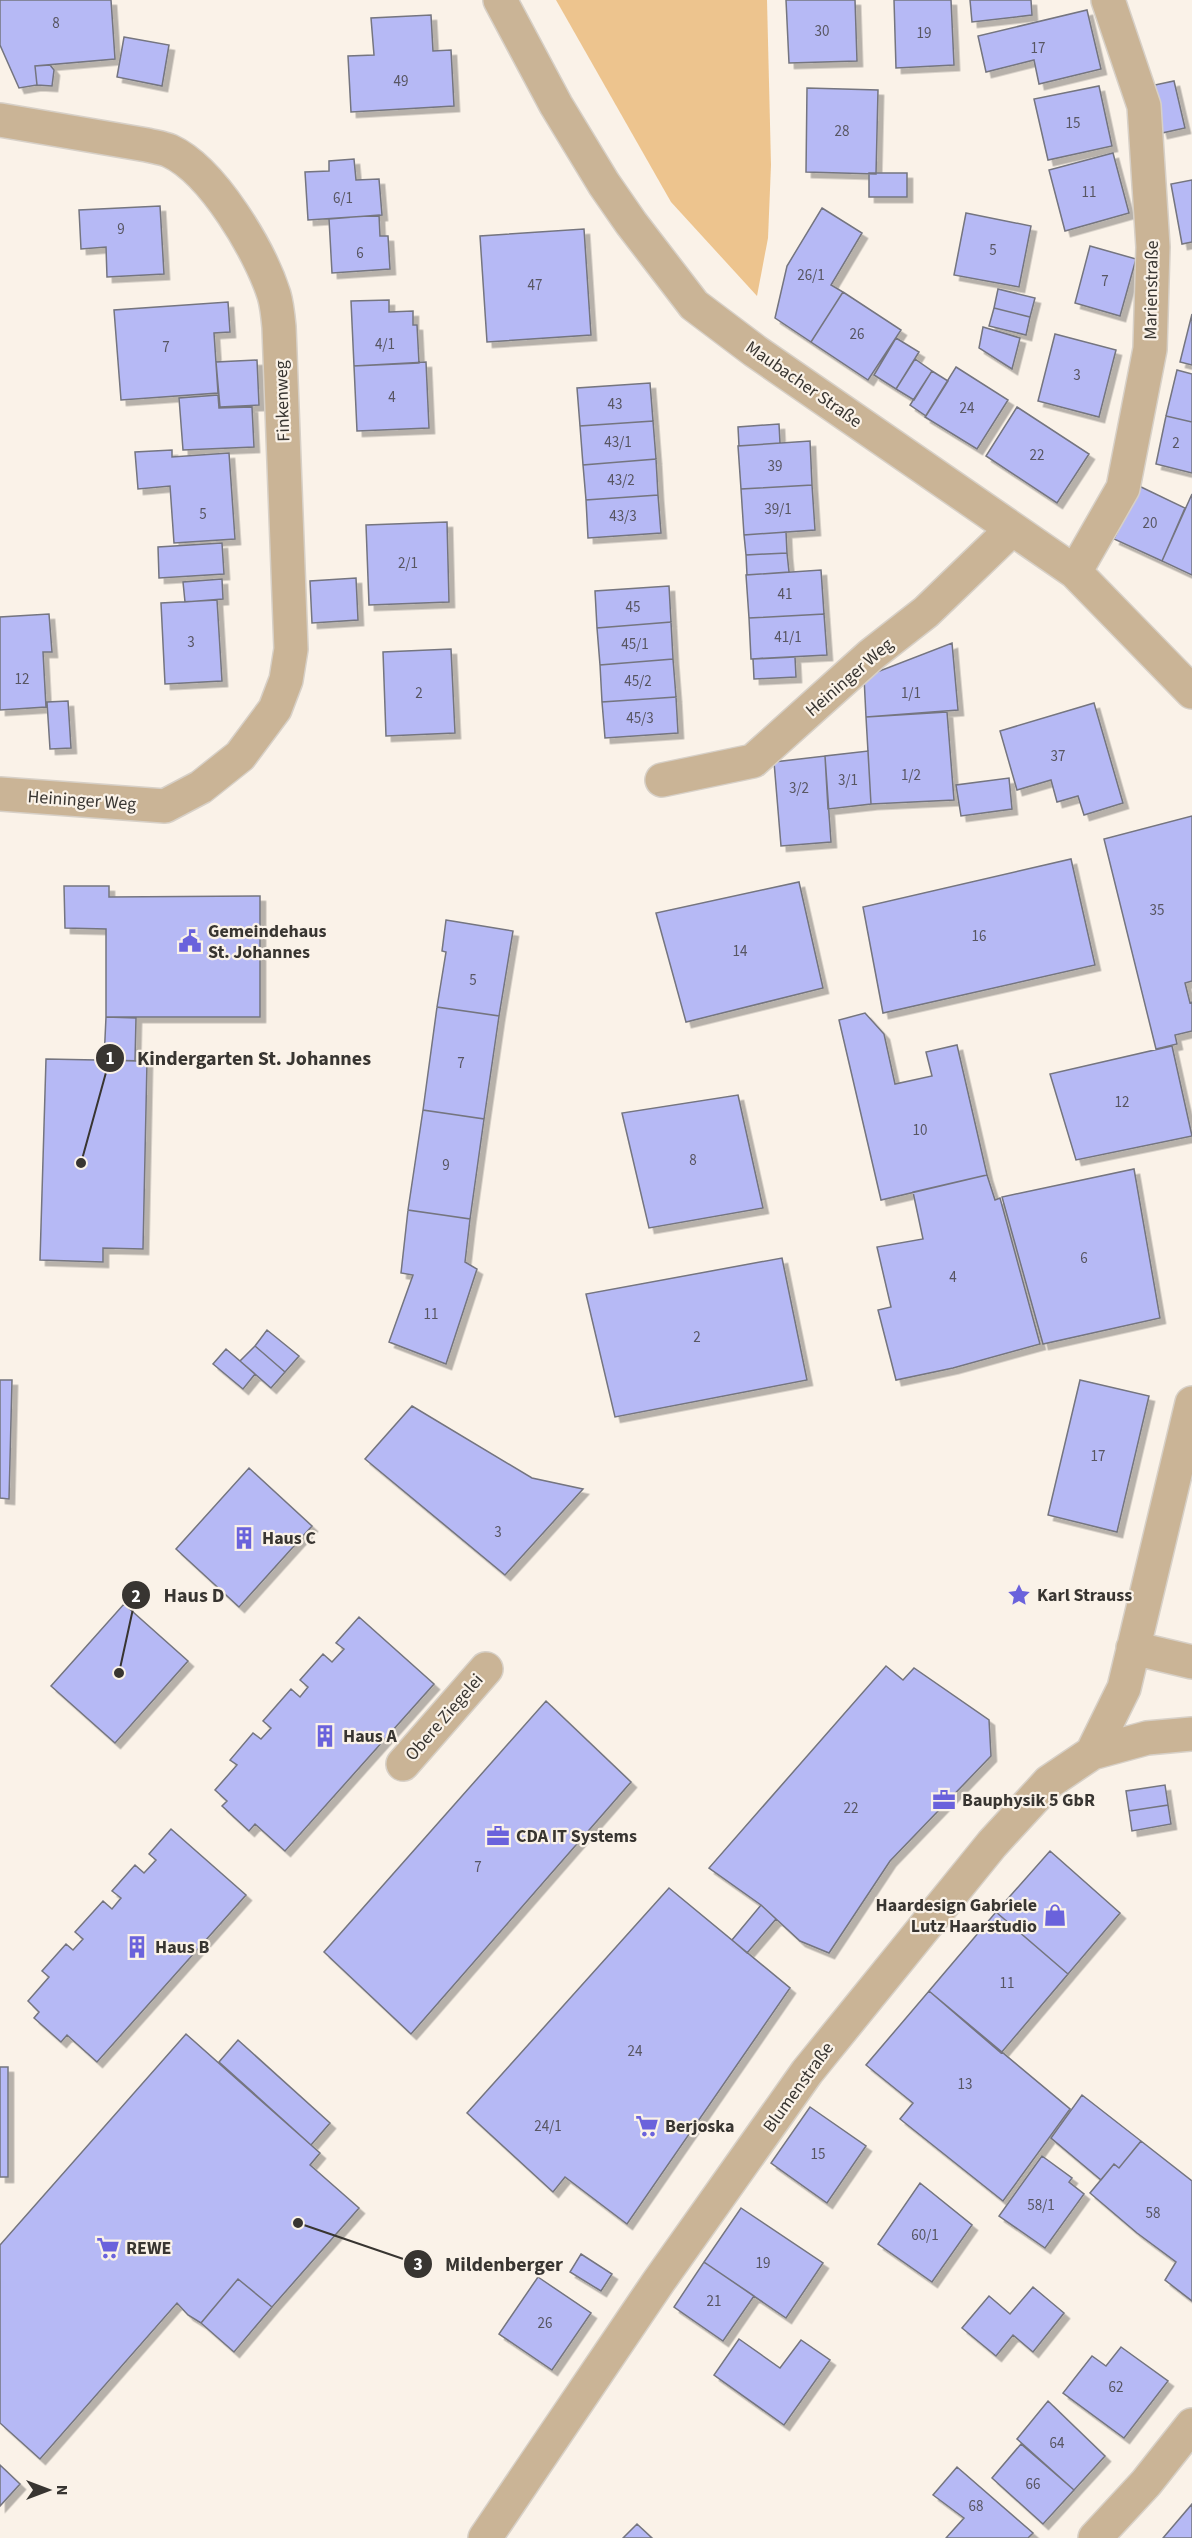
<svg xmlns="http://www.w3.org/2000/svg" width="1192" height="2538" viewBox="0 0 1192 2538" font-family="'Source Sans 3',sans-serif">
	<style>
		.green { fill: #edc48e }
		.building { fill: #b6b9f5; stroke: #74757f; stroke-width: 1.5; filter: url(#shadow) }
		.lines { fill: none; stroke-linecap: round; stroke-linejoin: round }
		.minor-casing { stroke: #d7d0c7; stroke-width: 36 }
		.minor { stroke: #cab496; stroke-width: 33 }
		.labels { text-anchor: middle; stroke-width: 4.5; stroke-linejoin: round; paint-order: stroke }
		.number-label { font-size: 15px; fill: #585662 }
		.street-label { font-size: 18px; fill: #383531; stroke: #faf2e8 }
		.poi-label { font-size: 18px; font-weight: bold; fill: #383531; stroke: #faf2e8; text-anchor: start }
		.leader { fill: none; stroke: #383531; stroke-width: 2 }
		.callout-dot { fill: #383531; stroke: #faf2e8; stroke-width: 2 }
		.mark-label { font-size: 18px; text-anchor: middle; font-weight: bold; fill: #fff }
		.callout-label { font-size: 20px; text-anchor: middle; font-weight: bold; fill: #383531; stroke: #faf2e8; stroke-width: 4.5; stroke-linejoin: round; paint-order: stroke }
	</style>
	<defs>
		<filter id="shadow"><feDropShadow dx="5.5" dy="5.5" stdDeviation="0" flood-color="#0004"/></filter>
	</defs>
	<rect width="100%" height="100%" fill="#faf2e8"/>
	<path class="green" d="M556 0H767L771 165 768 238 757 296 671 202Z"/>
	<path class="building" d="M0 0H111L115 59 35 66 37 85 19 88 0 45Z
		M786 0H855L857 61 789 63Z
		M894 0H951L954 65 896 68Z
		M970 0H1031L1032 15 972 22Z
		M1087 10 1101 69 1039 84 1034 60 986 72 978 36Z
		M431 15 433 51 451 50 454 106 351 112 348 56 374 55 371 18Z
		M124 37 169 45 162 86 117 77Z
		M50 65 54 70 52 86 37 85 35 66Z
		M1174 81 1185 128 1162 133 1150 86Z
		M1099 86 1112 146 1048 160 1034 99Z
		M807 88 878 90 876 174 806 172Z
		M1113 153 1129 213 1065 231 1049 170Z
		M354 159 356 180 379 179 382 215 308 220 305 172 329 171V161Z
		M869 173H907V197H869Z
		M1192 180V242L1182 244 1171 184Z
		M160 206 164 274 107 277 106 247 81 249 79 210Z
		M822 208 862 233 831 285 843 292 811 342 775 318 787 266Z
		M966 213 1031 226 1019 287 954 275Z
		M379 215 380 236H388L390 269 332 273 329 219Z
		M584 229 591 335 487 342 480 236Z
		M1090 246 1136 259 1120 316 1075 303Z
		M998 289 1035 298 1030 317 994 308Z
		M843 292 901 330 868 380 811 342Z
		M389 300V312L413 311V325H417L419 363 354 366 351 301Z
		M228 302 230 332 214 333 218 393 121 400 114 310Z
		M994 308 1030 317 1026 335 989 326Z
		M1192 314V365L1180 362Z
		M983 327 1020 338 1012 369 979 348Z
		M1055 334 1116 350 1099 417 1038 401Z
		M896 338 919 352 896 389 874 375Z
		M915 359 932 371 914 400 896 389Z
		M257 360 259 405 220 407 216 362Z
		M426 362 429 428 357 431 354 366Z
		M956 367 1008 400 977 449 925 417Z
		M1177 370 1192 374V422L1166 416Z
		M932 371 948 381 926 416 910 405Z
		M650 383 653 421 580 426 577 388Z
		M218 395 219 408 252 407 254 447 183 450 179 398Z
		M1017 407 1089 454 1057 503 986 456Z
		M1166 416 1192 422V473L1156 464Z
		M653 421 656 459 583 465 580 426Z
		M779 424 780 443 739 446 738 427Z
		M810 441 812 485 741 489 738 446Z
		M172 450V457L229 453 235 539 174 543 170 486 138 489 135 452Z
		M656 459 658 495 586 500 583 465Z
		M812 485 815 530 744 535 741 489Z
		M1139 486 1185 508 1162 561 1114 539Z
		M1192 494V575L1162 561Z
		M658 495 661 533 588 538 586 500Z
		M447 522 449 602 369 605 366 525Z
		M786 532 787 553 746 555 744 535Z
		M222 543 224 574 159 578 158 547Z
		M787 553 789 572 747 575 746 555Z
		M821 570 824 614 749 618 746 575Z
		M356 578 358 620 312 623 310 581Z
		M222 579 223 599 185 602 183 582Z
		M669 586 671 622 597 628 595 591Z
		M217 600 222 681 165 684 161 603Z
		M49 614 52 652H43L46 707 0 710V617Z
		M824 614 827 655 751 659 749 618Z
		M671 622 673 659 600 665 597 628Z
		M952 643 958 710 866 717 864 677Z
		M451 649 455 733 386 736 383 652Z
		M795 657 796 677 754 679 753 659Z
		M673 659 676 697 602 702 600 665Z
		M676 697 678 733 605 738 602 702Z
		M68 701 71 748 50 749 47 702Z
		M1094 703 1123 803 1084 815 1078 796 1057 802 1051 780 1017 790 1000 731Z
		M947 712 954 800 871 804 866 717Z
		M868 751 871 804 828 809 825 756Z
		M825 756 831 842 781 846 774 762Z
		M1009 778 1012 809 961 816 956 785Z
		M1192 816V981L1185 983 1190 1003 1192 1002V1031L1175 1035 1177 1044 1156 1049 1104 839Z
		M1071 859 1095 965 883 1013 863 907Z
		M799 882 823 988 686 1022 656 913Z
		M64 886H109V897L260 896V1017H106V929L65 928Z
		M446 920 513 931 499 1016 437 1007 446 952 442 951Z
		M437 1007 499 1016 484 1119 423 1110Z
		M865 1013 884 1034 895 1084 932 1076 926 1052 957 1045 987 1175 881 1200 839 1020Z
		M106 1017 136 1018 135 1061 104 1060Z
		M1172 1046 1192 1136 1076 1160 1050 1074Z
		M46 1059 147 1061 143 1249 103 1248V1262L40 1260Z
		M738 1095 763 1208 649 1228 622 1113Z
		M423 1110 484 1119 470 1219 408 1210Z
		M1134 1169 1160 1318 1043 1344 1002 1197Z
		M987 1175 995 1200 1000 1198 1040 1344 953 1368 896 1380 878 1310 891 1307 877 1247 923 1239 913 1192Z
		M408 1210 470 1219 465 1262 477 1269 446 1364 389 1342 413 1275 401 1273Z
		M782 1258 807 1380 615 1417 586 1294Z
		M267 1330 299 1356 285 1372 255 1346Z
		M255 1346 285 1372 271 1388 240 1361Z
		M226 1349 255 1374 243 1389 213 1364Z
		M0 1380H12L9 1499 0 1498Z
		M1080 1380 1149 1396 1117 1532 1048 1515Z
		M412 1406 532 1478 583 1489 505 1575 365 1459Z
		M249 1468 312 1526 239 1607 176 1549Z
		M124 1604 188 1661 115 1743 51 1686Z
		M359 1617 434 1684 285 1851 255 1824 249 1831 222 1806 227 1801 215 1790 237 1765 230 1760 253 1733 261 1739 271 1728 263 1721 291 1689 300 1697 308 1687 300 1680 323 1654 332 1662 344 1649 336 1643Z
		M886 1666 903 1680 914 1668 989 1720 991 1756 890 1861 829 1953 800 1941 761 1905 709 1868Z
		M546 1701 631 1782 411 2034 324 1952Z
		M1165 1785 1168 1805 1129 1811 1126 1791Z
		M1168 1805 1171 1824 1132 1831 1129 1811Z
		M171 1829 246 1895 97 2062 67 2035 61 2042 34 2018 39 2012 28 2001 49 1977 42 1971 66 1944 73 1950 83 1939 75 1932 103 1901 112 1909 121 1898 112 1891 135 1865 144 1873 156 1860 149 1854Z
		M1050 1851 1120 1913 1068 1974 996 1912Z
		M669 1888 790 1988 627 2224 565 2177 553 2192 467 2113Z
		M761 1905 776 1919 747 1953 732 1940Z
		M996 1912 1068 1974 1001 2053 929 1991Z
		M929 1991 1070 2109 1003 2201 900 2119 913 2103 866 2065Z
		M186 2034 320 2153 310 2165 359 2208 272 2307 238 2279 201 2323 188 2315 177 2303 40 2459 0 2423V2245Z
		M238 2040 330 2123 311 2145 219 2062Z
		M0 2067H8V2177H0Z
		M1082 2095 1141 2141 1119 2168 1114 2164 1101 2180 1051 2138Z
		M810 2107 866 2146 827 2203 771 2163Z
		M1141 2141 1192 2181V2301L1165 2280 1176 2262 1137 2233 1090 2193 1114 2164 1119 2168Z
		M1042 2156 1072 2178 1069 2182 1084 2194 1045 2248 999 2216Z
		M920 2183 972 2225 932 2282 878 2244Z
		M741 2208 823 2263 786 2318 704 2262Z
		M581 2254 612 2274 601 2291 570 2272Z
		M704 2262 754 2296 723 2341 674 2307Z
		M538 2277 591 2313 552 2370 499 2334Z
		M238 2279 272 2307 234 2352 201 2323Z
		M1033 2287 1064 2313 1033 2352 1013 2335 996 2356 962 2328 989 2296 1010 2314Z
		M739 2339 780 2368 801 2340 830 2360 784 2425 714 2375Z
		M1121 2347 1168 2381 1124 2438 1063 2393 1092 2356 1106 2366Z
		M1048 2401 1105 2456 1074 2490 1017 2439Z
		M1021 2444 1074 2490 1043 2524 992 2478Z
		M0 2465 20 2484 0 2506Z
		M957 2467 1033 2533 1028 2538H946L964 2518 933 2495Z
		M1192 2504V2538H1163Z
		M637 2524 652 2538H623Z"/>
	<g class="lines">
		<g class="minor-casing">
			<path id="minor" d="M500 0 556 105 604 184 631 223 694 305 755 351 1075 572 1192 692
				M0 120 147 145C155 147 163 148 170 151 213 171 260 251 274 295 277 305 278 316 279 327L291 649 286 680 275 709 240 756 201 787 165 806 0 794
				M1075 572 1123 488 1150 349 1153 247 1144 106 1108 0
				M662 780 753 761 871 655 926 612 1012 529
				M1133 1648 1192 1662
				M1092 1753 1124 1688 1192 1403
				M403 1764 486 1669
				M485 2538 659 2281 807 2072 992 1844 1049 1782 1092 1753 1147 1738 1192 1734
				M1095 2538 1146 2483 1192 2425"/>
		</g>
		<use href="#minor" class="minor"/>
	</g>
	<defs>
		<g id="civic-bare" transform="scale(1.8)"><path d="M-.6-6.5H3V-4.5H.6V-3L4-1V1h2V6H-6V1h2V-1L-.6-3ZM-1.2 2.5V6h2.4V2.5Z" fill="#6a62dc" stroke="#faf2e8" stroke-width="2.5" paint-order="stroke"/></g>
		<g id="building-bare" transform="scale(1.8)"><path d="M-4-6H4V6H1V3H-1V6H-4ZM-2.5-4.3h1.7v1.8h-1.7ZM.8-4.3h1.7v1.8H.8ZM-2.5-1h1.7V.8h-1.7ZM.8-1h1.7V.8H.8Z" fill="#6a62dc" stroke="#faf2e8" stroke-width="2.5" paint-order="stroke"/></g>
		<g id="sight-bare" transform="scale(1.8)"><path d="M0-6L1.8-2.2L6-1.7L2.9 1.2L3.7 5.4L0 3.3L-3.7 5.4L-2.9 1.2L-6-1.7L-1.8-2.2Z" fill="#6a62dc" stroke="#faf2e8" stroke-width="2.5" paint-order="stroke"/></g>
		<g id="office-bare" transform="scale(1.8)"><path d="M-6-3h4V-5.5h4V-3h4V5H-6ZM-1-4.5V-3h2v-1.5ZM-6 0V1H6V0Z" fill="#6a62dc" stroke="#faf2e8" stroke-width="2.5" paint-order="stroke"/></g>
		<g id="shop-bare" transform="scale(1.8)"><path d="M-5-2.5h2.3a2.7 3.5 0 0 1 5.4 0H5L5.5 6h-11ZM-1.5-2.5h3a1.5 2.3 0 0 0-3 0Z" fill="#6a62dc" stroke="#faf2e8" stroke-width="2.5" paint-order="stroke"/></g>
		<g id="supermarket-bare" transform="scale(1.8)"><path d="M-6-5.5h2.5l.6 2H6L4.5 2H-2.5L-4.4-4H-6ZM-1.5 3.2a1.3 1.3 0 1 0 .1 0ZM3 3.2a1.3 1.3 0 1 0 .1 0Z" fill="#6a62dc" stroke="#faf2e8" stroke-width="2.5" paint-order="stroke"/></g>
	</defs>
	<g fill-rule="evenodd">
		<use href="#civic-bare" x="190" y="941"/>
		<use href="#building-bare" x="244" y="1538"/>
		<use href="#sight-bare" x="1019" y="1595"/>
		<use href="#building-bare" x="325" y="1736"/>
		<use href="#office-bare" x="944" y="1800"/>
		<use href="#office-bare" x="498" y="1836"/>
		<use href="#shop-bare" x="1055" y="1915"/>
		<use href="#building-bare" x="137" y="1947"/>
		<use href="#supermarket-bare" x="647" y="2126"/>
		<use href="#supermarket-bare" x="108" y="2248"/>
	</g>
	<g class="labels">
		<g class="number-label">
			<text x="56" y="28">8</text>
			<text x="822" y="36">30</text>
			<text x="924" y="38">19</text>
			<text x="1038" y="53">17</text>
			<text x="401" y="86">49</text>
			<text x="1073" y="128">15</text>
			<text x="842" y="136">28</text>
			<text x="1089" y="197">11</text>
			<text x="343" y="203">6/1</text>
			<text x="121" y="234">9</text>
			<text x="993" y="255">5</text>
			<text x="360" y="258">6</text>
			<text x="811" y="280">26/1</text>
			<text x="1105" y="286">7</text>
			<text x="535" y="290">47</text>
			<text x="857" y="339">26</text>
			<text x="385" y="349">4/1</text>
			<text x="166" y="352">7</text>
			<text x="1077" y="380">3</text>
			<text x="392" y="402">4</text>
			<text x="615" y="409">43</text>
			<text x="967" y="413">24</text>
			<text x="618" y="447">43/1</text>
			<text x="1176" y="448">2</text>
			<text x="1037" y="460">22</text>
			<text x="775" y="471">39</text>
			<text x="621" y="485">43/2</text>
			<text x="778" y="514">39/1</text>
			<text x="203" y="519">5</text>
			<text x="623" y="521">43/3</text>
			<text x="1150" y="528">20</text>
			<text x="408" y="568">2/1</text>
			<text x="785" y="599">41</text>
			<text x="633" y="612">45</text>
			<text x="788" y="642">41/1</text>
			<text x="191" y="647">3</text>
			<text x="635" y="649">45/1</text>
			<text x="22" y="684">12</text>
			<text x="638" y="686">45/2</text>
			<text x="419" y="698">2</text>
			<text x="911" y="698">1/1</text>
			<text x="640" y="723">45/3</text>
			<text x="1058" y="761">37</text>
			<text x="911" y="780">1/2</text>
			<text x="848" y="785">3/1</text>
			<text x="799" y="793">3/2</text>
			<text x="1157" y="915">35</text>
			<text x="979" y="941">16</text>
			<text x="740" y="956">14</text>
			<text x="473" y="985">5</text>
			<text x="461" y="1068">7</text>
			<text x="1122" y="1107">12</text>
			<text x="920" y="1135">10</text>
			<text x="693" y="1165">8</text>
			<text x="446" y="1170">9</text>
			<text x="1084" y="1263">6</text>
			<text x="953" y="1282">4</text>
			<text x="431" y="1319">11</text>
			<text x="697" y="1342">2</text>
			<text x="1098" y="1461">17</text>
			<text x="498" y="1537">3</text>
			<text x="851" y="1813">22</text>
			<text x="478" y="1872">7</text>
			<text x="1007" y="1988">11</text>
			<text x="635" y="2056">24</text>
			<text x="965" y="2089">13</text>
			<text x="548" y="2131">24/1</text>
			<text x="818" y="2159">15</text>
			<text x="1041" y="2210">58/1</text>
			<text x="1153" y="2218">58</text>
			<text x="925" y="2240">60/1</text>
			<text x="763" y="2268">19</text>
			<text x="714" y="2306">21</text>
			<text x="545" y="2328">26</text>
			<text x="1116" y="2392">62</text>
			<text x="1057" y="2448">64</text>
			<text x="1033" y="2489">66</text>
			<text x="976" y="2511">68</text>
		</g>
		<g class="street-label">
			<text transform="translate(1151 290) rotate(-89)" y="6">Marienstraße</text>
			<text transform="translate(804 384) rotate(35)" y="6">Maubacher Straße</text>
			<text transform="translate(282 401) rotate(-92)" y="6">Finkenweg</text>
			<text transform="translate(849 677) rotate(-41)" y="6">Heininger Weg</text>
			<text transform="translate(82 800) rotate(4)" y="6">Heininger Weg</text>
			<text transform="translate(444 1717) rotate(-49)" y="6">Obere Ziegelei</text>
			<text transform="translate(798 2087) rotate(-54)" y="6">Blumenstraße</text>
		</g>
		<g class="poi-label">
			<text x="208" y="937">Gemeindehaus<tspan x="208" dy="21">St. Johannes</tspan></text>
			<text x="262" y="1544">Haus C</text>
			<text x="1037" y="1601">Karl Strauss</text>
			<text x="343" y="1742">Haus A</text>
			<text x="962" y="1806">Bauphysik 5 GbR</text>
			<text x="516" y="1842">CDA IT Systems</text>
			<text x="1037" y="1911" text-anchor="end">Haardesign Gabriele<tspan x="1037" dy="21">Lutz Haarstudio</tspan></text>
			<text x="155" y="1953">Haus B</text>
			<text x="665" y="2132">Berjoska</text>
			<text x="126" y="2254">REWE</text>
		</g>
	</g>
	<path class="leader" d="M81 1163L110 1058M119 1673L136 1595M298 2223L418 2264"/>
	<g class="callout-dot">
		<circle cx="81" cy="1163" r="6"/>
		<circle cx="119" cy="1673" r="6"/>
		<circle cx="298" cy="2223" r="6"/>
		<circle cx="110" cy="1058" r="15"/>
		<circle cx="136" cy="1595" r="15"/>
		<circle cx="418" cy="2264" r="15"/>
	</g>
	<g class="mark-label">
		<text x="110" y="1064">1</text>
		<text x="136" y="1602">2</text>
		<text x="418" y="2270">3</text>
	</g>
	<g class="callout-label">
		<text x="254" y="1065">Kindergarten St. Johannes</text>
		<text x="194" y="1602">Haus D</text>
		<text x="504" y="2271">Mildenberger</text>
	</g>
	<g transform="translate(48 2490) rotate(90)" stroke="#faf2e8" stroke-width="4.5" paint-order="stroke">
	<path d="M0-4.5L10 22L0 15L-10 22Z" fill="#383531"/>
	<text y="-9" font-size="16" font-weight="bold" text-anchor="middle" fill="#383531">N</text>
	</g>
</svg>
